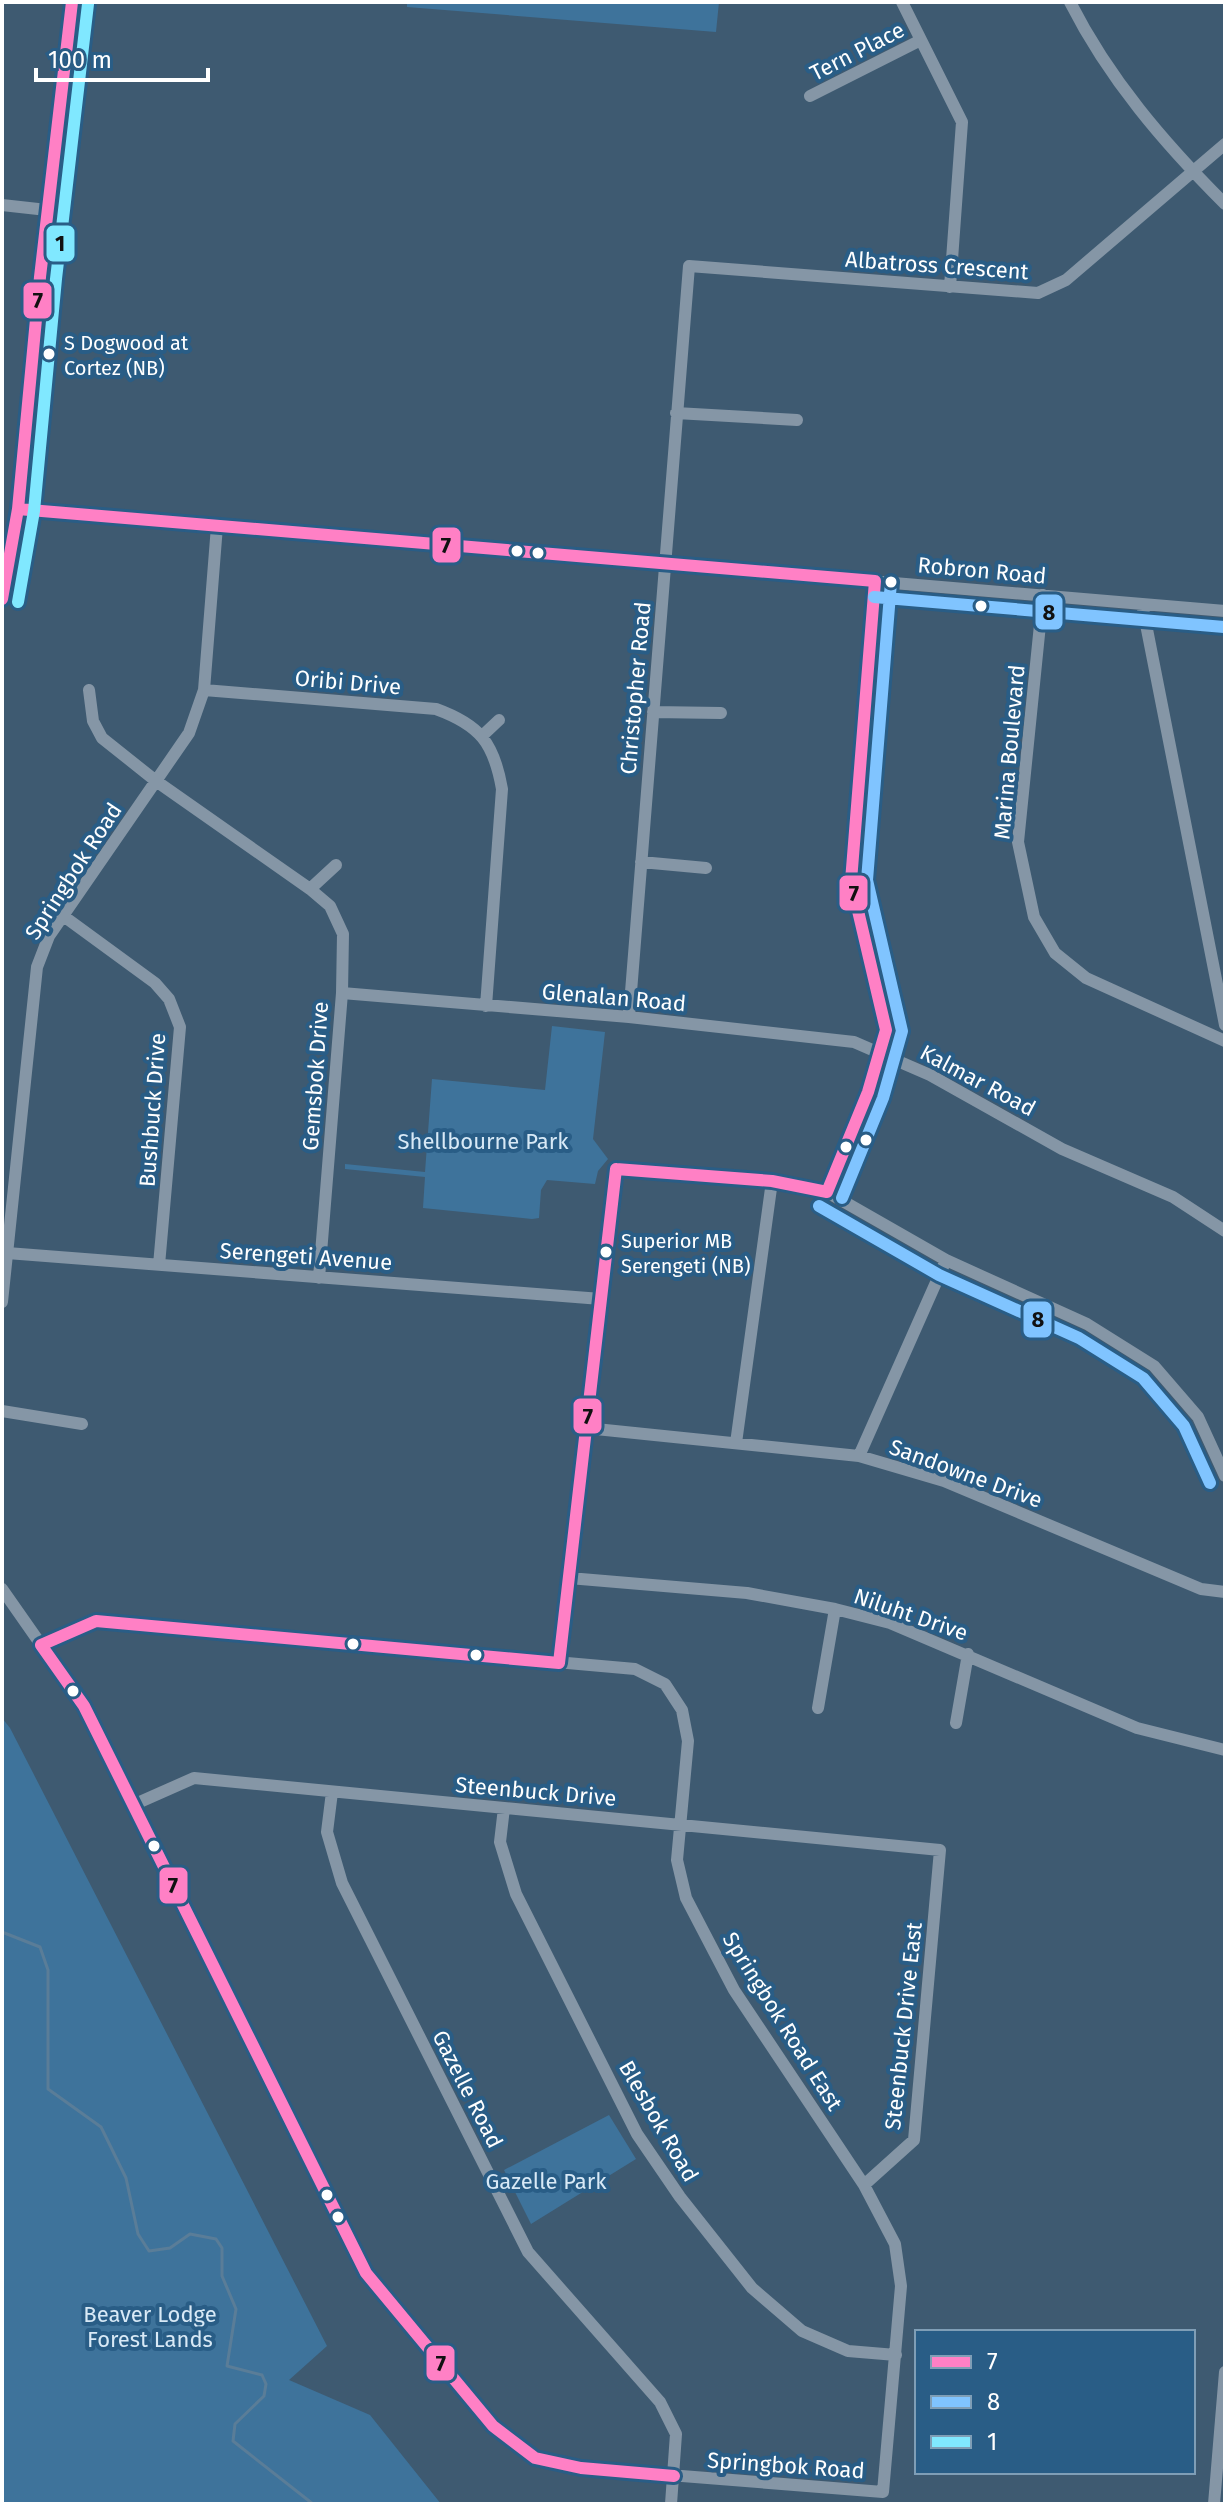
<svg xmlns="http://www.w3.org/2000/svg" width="1227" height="2506" viewBox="0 0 1227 2506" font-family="'Fira Sans',sans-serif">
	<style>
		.green { fill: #3e739b }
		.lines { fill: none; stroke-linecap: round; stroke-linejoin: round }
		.stream { stroke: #5a7d98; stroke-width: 3 }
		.minor { stroke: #8596a6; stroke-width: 12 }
		.major { stroke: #8396a4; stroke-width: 16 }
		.bus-1-casing { stroke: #295d86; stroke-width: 18 }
		.bus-2-casing { stroke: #295d86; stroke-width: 18 }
		.bus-3-casing { stroke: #295d86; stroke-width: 18 }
		.bus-1 { stroke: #ff80c5; stroke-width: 12 }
		.bus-2 { stroke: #80c4ff; stroke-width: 12 }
		.bus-3 { stroke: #80e8ff; stroke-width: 12 }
		.bus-dot { fill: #fff; stroke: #295d86; stroke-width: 3 }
		.labels { text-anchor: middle; stroke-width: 8; stroke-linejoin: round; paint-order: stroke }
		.bus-label { font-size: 20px; fill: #fff; stroke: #295d86; text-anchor: start }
		.street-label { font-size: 22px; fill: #fff; stroke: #295d86 }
		.park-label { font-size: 22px; fill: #d8e9f6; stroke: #295d86 }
		.line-badge { stroke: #295d86; stroke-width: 3 }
		.pale-badge-label { font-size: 22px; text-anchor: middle; font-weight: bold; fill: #111 }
	</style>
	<rect width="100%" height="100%" fill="#3e5a71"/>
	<path class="green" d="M407 2H719L716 32 407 7Z
		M552 1026 605 1032 593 1139 608 1159 598 1171 595 1184 547 1180 541 1190 539 1218 532 1219 423 1208 425 1177 345 1169V1164L425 1172 432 1079 545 1090Z
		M2 1718 10 1728 327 2346 289 2380 370 2415 441 2504H2Z
		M609 2115 636 2159 531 2224 504 2170Z"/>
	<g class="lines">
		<path class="stream" d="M2 1932 40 1947 48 1970V2089L101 2127 126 2178 138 2234 149 2251 170 2248 190 2234 216 2239 222 2248V2276L236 2309 227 2366 262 2375 266 2384 264 2396 235 2424 233 2441 313 2504"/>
		<path class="minor" d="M902 2 962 122 950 287
			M1070 2C1109 79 1164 143 1225 204
			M810 96 921 40
			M2 205 47 210
			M676 413 797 420
			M18 509 1225 611
			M1043 595 1018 842 1034 917 1055 953 1086 978 1225 1041
			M1142 604 1225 1025
			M89 690 93 721 102 738 156 781 310 889 330 906 343 934 342 993 319 1278
			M204 690 436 709C480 725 494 743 502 789L486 1006
			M653 712 721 713
			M482 736 499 720
			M641 862 706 868
			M310 889 336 865
			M62 915 155 983 169 999 180 1027 159 1265
			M342 993 629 1017 854 1042 930 1075 1062 1149 1173 1197 1225 1231
			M629 1017 689 266 1038 293 1066 280 1225 144
			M827 1192 868 1092 886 1030 851 881 875 581
			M7 1253 601 1299
			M2 1302 37 967 49 936 189 733 204 690 217 526
			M2 1411 82 1424
			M586 1428 859 1456 944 1481 1201 1589 1225 1592
			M736 1443 772 1181
			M859 1456 946 1260
			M569 1578 747 1593 835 1609 890 1623 1137 1728 1225 1750
			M2 1589 84 1706 366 2273 493 2426 535 2458 581 2468 883 2492 901 2286 895 2244 864 2185 734 1990 686 1898 677 1860 688 1741 682 1710 665 1684 635 1669 96 1621 41 1645
			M559 1663 616 1169 772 1181 827 1192 946 1260 1087 1324 1154 1366 1198 1417 1225 1476
			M818 1708 835 1609
			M956 1723 968 1654
			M332 1792 327 1832 342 1883 528 2252 660 2402 676 2434 671 2504
			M133 1805 194 1778 940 1850 914 2140 864 2185
			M504 1808 500 1842 516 1894 637 2134 680 2197 752 2288 802 2331 848 2351 896 2355
			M1214 2504 1225 2372"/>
		<path class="major" d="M2 599 18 509 40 277 72 2"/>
		<g class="bus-1-casing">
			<path id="bus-1" d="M18 509 875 581
				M2 599 18 509 40 277 72 2
				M616 1169 772 1181 827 1192
				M827 1192 868 1092 886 1030 851 881 875 581
				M41 1645 84 1706 366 2273 493 2426 535 2458 581 2468 674 2476
				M41 1645 96 1621 559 1663
				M559 1663 616 1169"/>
		</g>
		<g class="bus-2-casing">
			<path id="bus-2" d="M874 597 1224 627
				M842 1198 883 1098 902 1031 867 880 891 582
				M819 1206 939 1275 1079 1338 1143 1378 1184 1426 1210 1483"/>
		</g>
		<g class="bus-3-casing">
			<path id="bus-3" d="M18 602 34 511 56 279 88 4"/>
		</g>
		<use href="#bus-1" class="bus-1"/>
		<use href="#bus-2" class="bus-2"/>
		<use href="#bus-3" class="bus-3"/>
	</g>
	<g class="bus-dot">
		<circle cx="49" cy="354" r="7"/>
		<circle cx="517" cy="551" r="7"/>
		<circle cx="538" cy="553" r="7"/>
		<circle cx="891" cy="582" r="7"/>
		<circle cx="981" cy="606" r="7"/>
		<circle cx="866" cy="1140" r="7"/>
		<circle cx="846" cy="1147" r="7"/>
		<circle cx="606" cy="1252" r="7"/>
		<circle cx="353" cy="1644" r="7"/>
		<circle cx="476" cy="1655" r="7"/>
		<circle cx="73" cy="1691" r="7"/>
		<circle cx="154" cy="1846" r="7"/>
		<circle cx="327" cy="2195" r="7"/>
		<circle cx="338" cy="2217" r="7"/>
	</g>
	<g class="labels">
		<g class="bus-label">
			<text x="64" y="350">S Dogwood at<tspan x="64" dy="25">Cortez (NB)</tspan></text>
			<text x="621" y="1248">Superior MB<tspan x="621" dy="25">Serengeti (NB)</tspan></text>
		</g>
		<g class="street-label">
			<text transform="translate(857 51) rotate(-27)" y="8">Tern Place</text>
			<text transform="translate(937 265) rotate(4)" y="8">Albatross Crescent</text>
			<text transform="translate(982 570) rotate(5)" y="8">Robron Road</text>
			<text transform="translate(348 682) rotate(5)" y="8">Oribi Drive</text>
			<text transform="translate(635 688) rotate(-85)" y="8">Christopher Road</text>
			<text transform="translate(1009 752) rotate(-85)" y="8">Marina Boulevard</text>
			<text transform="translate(73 871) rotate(-57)" y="8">Springbok Road</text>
			<text transform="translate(614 997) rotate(5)" y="8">Glenalan Road</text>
			<text transform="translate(315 1076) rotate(-86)" y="8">Gemsbok Drive</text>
			<text transform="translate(978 1080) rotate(28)" y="8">Kalmar Road</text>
			<text transform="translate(152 1110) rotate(-86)" y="8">Bushbuck Drive</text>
			<text transform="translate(306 1256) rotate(4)" y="8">Serengeti Avenue</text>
			<text transform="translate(966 1473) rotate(20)" y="8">Sandowne Drive</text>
			<text transform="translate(911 1614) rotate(19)" y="8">Niluht Drive</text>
			<text transform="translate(536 1791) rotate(5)" y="8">Steenbuck Drive</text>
			<text transform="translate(783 2021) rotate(58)" y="8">Springbok Road East</text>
			<text transform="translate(903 2026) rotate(-84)" y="8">Steenbuck Drive East</text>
			<text transform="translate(468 2089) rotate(63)" y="8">Gazelle Road</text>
			<text transform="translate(659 2121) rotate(60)" y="8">Blesbok Road</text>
			<text transform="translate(786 2465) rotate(4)" y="8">Springbok Road</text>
		</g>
		<g class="park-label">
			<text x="483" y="1149">Shellbourne Park</text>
			<text x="546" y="2189">Gazelle Park</text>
			<text x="150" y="2322">Beaver Lodge<tspan x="150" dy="25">Forest Lands</tspan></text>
		</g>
	</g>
	<g class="line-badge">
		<rect x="45" y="224" width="31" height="39" rx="8" fill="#80e8ff"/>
		<rect x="22" y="281" width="31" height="39" rx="8" fill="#ff80c5"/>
		<rect x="431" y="526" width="31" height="38" rx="8" fill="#ff80c5"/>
		<rect x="1034" y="593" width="30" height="38" rx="8" fill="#80c4ff"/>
		<rect x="838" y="874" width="31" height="38" rx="8" fill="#ff80c5"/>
		<rect x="1022" y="1300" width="31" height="39" rx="8" fill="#80c4ff"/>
		<rect x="572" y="1397" width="31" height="38" rx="8" fill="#ff80c5"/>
		<rect x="158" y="1866" width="31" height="39" rx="8" fill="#ff80c5"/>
		<rect x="425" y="2344" width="31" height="38" rx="8" fill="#ff80c5"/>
	</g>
	<g class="pale-badge-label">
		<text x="60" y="251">1</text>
		<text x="38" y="308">7</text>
		<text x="446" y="553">7</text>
		<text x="1049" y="620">8</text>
		<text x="854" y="901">7</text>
		<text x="1038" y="1327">8</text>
		<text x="588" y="1424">7</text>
		<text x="173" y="1893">7</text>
		<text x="441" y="2371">7</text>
	</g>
	<rect width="1227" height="2506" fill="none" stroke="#ffffff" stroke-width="8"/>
	<rect x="915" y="2330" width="280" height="144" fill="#295d86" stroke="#7f9eb6" stroke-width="2"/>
	<rect x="931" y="2356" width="40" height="12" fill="#ff80c5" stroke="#7f9eb6" stroke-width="2"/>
	<text x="987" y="2370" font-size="24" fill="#ffffff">7</text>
	<rect x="931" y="2396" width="40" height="12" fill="#80c4ff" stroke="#7f9eb6" stroke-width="2"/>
	<text x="987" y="2410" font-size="24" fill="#ffffff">8</text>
	<rect x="931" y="2436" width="40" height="12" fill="#80e8ff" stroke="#7f9eb6" stroke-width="2"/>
	<text x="987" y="2450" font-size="24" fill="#ffffff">1</text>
	<path d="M36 68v12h172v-12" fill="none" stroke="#ffffff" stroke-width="4"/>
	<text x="48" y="68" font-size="24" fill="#ffffff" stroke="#295d86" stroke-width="6" paint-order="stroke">100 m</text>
</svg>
